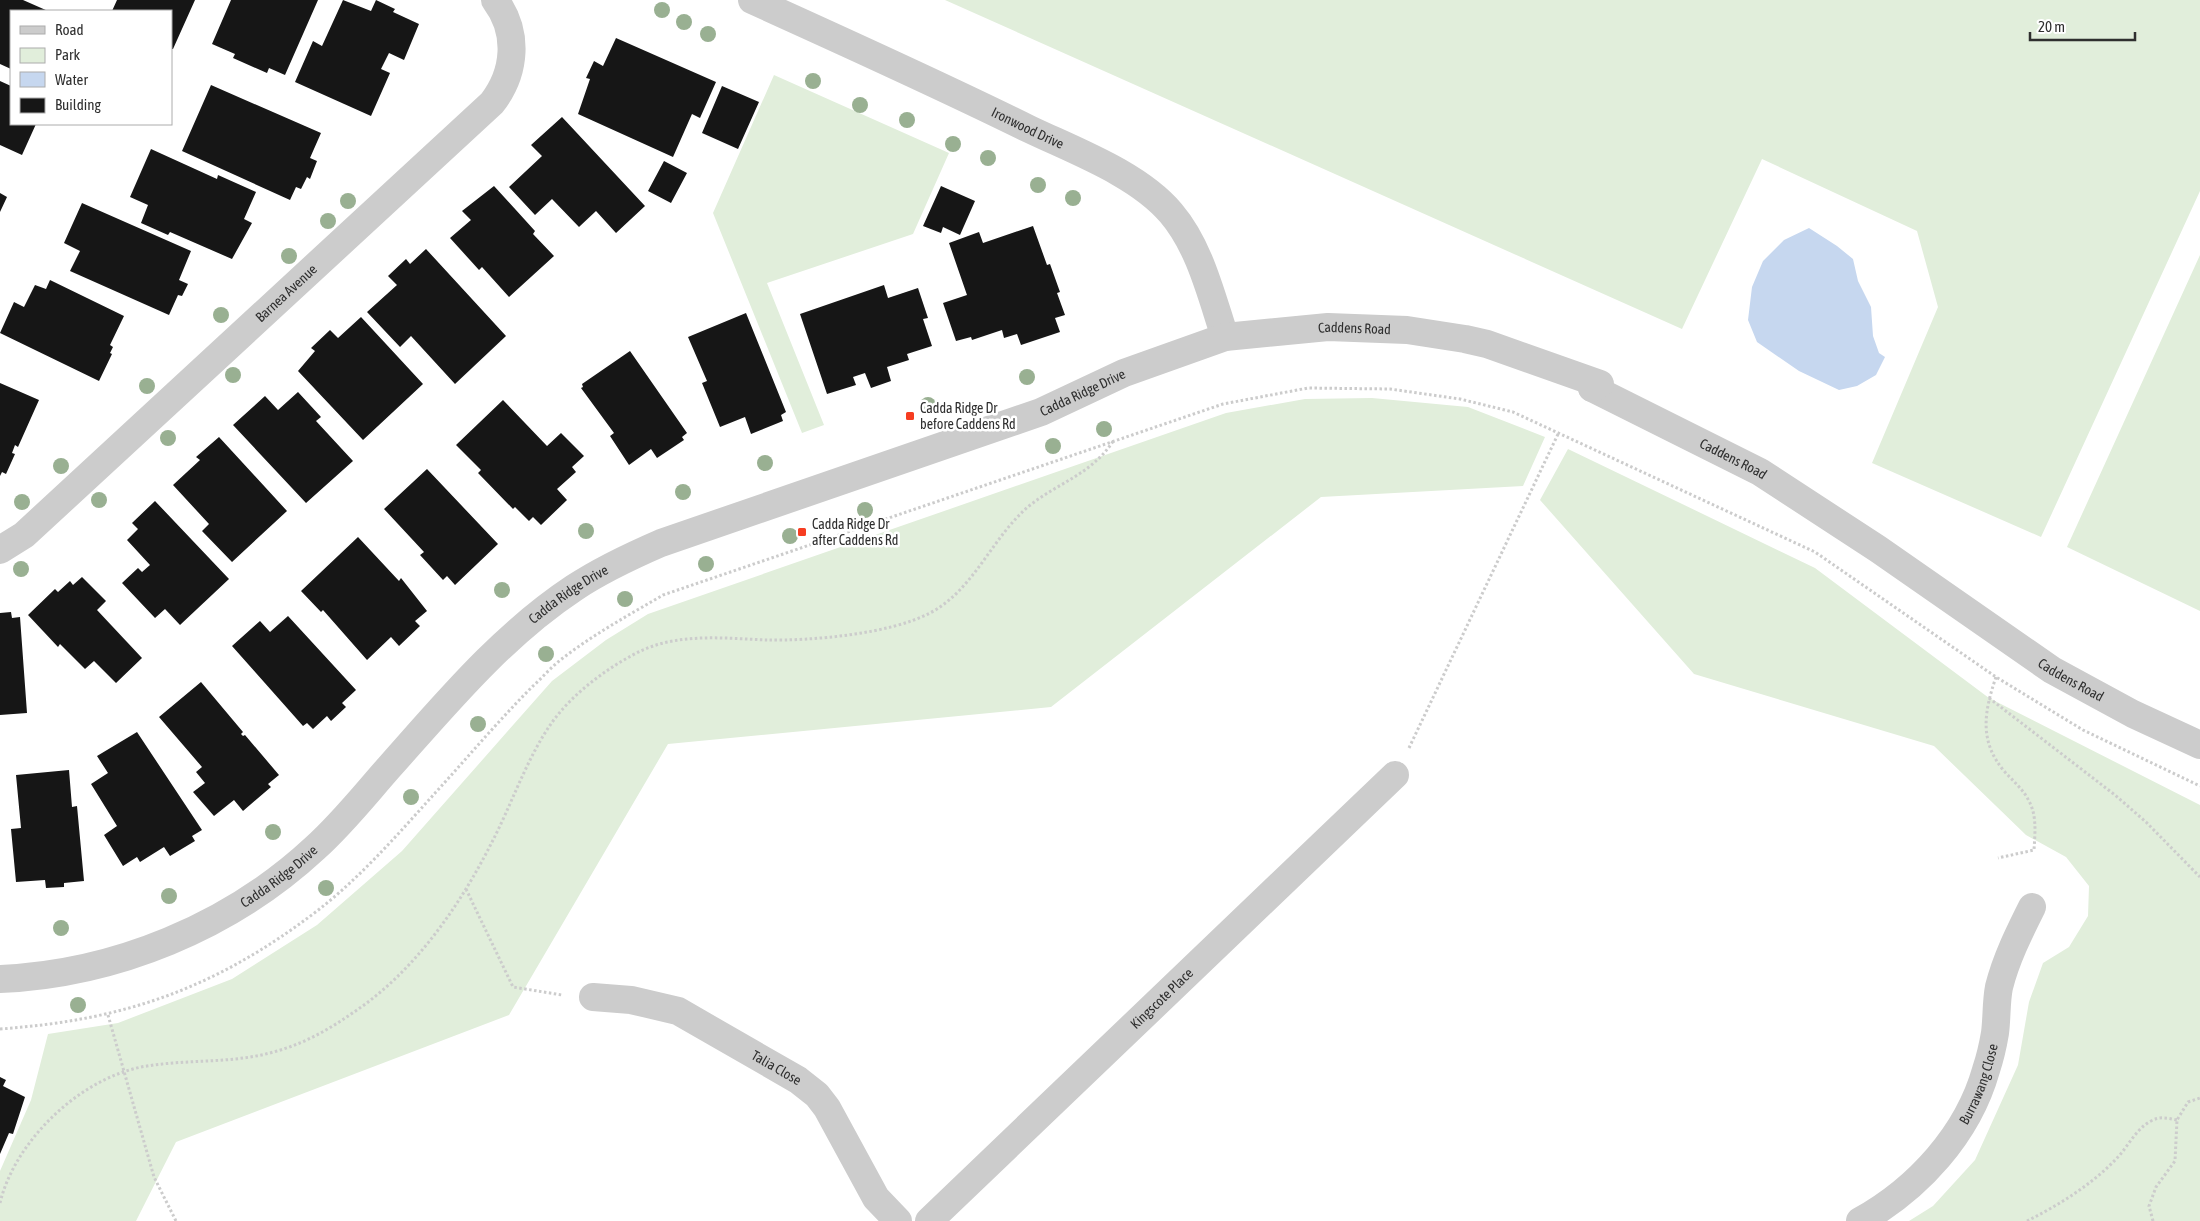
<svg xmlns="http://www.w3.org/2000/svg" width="2200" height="1221" viewBox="0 0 2200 1221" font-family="'Asap Condensed',sans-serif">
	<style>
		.green { fill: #e1eedb }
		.water { fill: #c6d7ef }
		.building { fill: #161616 }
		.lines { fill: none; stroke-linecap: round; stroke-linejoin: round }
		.path { stroke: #ccc; stroke-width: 3; stroke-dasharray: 2.5 2.5; stroke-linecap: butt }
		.minor { stroke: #ccc; stroke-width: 28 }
		.tree { fill: #99b092 }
		.poi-dot { fill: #f63d21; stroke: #fff; stroke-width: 2 }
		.labels { text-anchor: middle; stroke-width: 5; stroke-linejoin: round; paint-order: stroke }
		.street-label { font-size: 14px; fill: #2f2f2f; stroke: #fff }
		.poi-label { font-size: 14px; fill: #2f2f2f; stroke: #fff; text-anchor: start }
	</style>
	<rect width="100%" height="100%" fill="#fff"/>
	<path class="green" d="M945 0H2200V191L2041 537 1872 463 1938 307 1917 231 1762 159 1682 329Z
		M774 75 949 153 913 234 767 283 824 425 802 433 713 213Z
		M2200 255V611L2067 547Z
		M1372 398 1468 407 1545 437 1523 486 1321 497 1051 707 668 744 509 1015 176 1142 136 1221H0V1171L31 1100 48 1034 118 1023 232 979 317 925 402 851 552 681 606 640 648 614 1226 413 1305 399Z
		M1568 449 1815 568 1989 698 2200 805V1221H1909L1933 1206 1975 1160 2018 1065 2029 1002 2043 963 2069 947 2088 916 2089 886 2066 857 2026 835 1934 746 1694 674 1540 500Z"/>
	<path class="water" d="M1809 228 1837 246 1853 259 1858 281 1871 307 1873 336 1879 353 1885 357 1876 375 1857 386 1839 390 1799 371 1757 342 1748 320 1752 287 1763 261 1784 240Z"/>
	<path class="building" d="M0 0H23L48 11H11V69L0 64Z
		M117 0H195L173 49H171V11H112Z
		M231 0H318L285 75 269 68 267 73 233 58 235 54 212 44Z
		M343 0 371 11 376 0 395 9 393 12 419 24 404 60 389 53 381 69 390 73 371 116 295 82 313 41 322 46Z
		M616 38 716 82 700 118 692 114 673 157 578 114 590 79 586 78 594 61 603 66Z
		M0 81 11 86V124H36L22 155 0 145Z
		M211 85 321 133 310 158 317 161 310 179 307 177 301 189 296 187 290 200 182 151Z
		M722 86 759 102 738 149 702 133Z
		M562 117 645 206 616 233 596 211 579 227 552 199 535 215 509 187 542 156 531 145Z
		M151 149 217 179 218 175 256 192 244 219 252 223 232 259 170 232 168 235 141 223 148 205 130 197Z
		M664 161 687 173 671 203 648 191Z
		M494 186 535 231 533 234 554 256 509 297 482 267 479 270 450 238 471 220 462 211Z
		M941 186 975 201 960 235 943 227 941 233 923 226Z
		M0 193 7 197 0 212Z
		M82 203 191 251 179 280 188 284 182 296 178 295 169 315 70 271 80 251 64 243Z
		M1033 226 1047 265 1050 264 1060 292 1057 293 1065 315 1055 318 1060 332 1021 345 1017 334 1004 338 1002 330 972 340 971 337 956 341 943 303 967 295 949 243 979 232 983 243Z
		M426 249 506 336 455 384 411 336 400 347 367 312 397 285 388 276 406 259 410 264Z
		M50 280 124 316 110 345 113 347 110 353 112 354 99 381 0 333 14 302 24 307 35 285 46 289Z
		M884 285 888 298 918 288 928 318 923 319 932 346 907 354 909 360 887 367 891 381 871 388 865 373 853 377 856 385 827 394 800 314Z
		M746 313 786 412 781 415 783 421 751 434 745 417 720 427 702 383 707 381 688 337Z
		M361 317 423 384 363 440 298 371 315 351 311 348 330 330 338 338Z
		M630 351 687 433 682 437 684 440 657 458 651 449 629 465 610 436 614 433 581 388 583 387 582 384Z
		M0 383 39 400 18 447 15 445 12 453 15 454 6 474 2 472 0 476Z
		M298 392 321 417 316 421 353 461 306 503 233 425 265 396 278 410Z
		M503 400 547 446 561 433 584 456 572 467 576 472 557 489 567 500 541 525 533 517 529 521 515 507 513 509 478 473 481 470 456 445Z
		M219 437 287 511 232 562 202 531 209 524 173 485 200 460 196 457Z
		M427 469 498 544 455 585 447 576 443 580 420 555 424 552 384 509Z
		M155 501 229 579 180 625 165 609 155 618 122 583 138 568 142 572 150 565 127 540 138 529 132 523Z
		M358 537 399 581 401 578 427 611 415 621 420 626 399 646 391 637 367 660 323 610 321 612 301 591Z
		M82 577 106 601 97 610 142 658 116 683 94 661 85 669 60 644 58 647 28 615 55 589 58 592 70 581 73 585Z
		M11 612 12 618 20 617 27 713 0 715V613Z
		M288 616 356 690 342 703 346 707 331 721 327 716 313 729 307 723 303 726 232 646 260 621 270 632Z
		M201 682 243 732 241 734 243 736 245 735 279 775 268 784 271 787 243 811 234 800 214 816 193 792 205 783 196 772 202 767 159 717Z
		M137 732 202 830 192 836 195 841 170 856 164 847 140 862 137 857 123 866 104 835 117 826 91 784 108 773 97 756Z
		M69 770 72 807 77 806 84 881 64 883V887L46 888 45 880 16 882 11 829 21 828 16 775Z
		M0 1077 6 1080 3 1086 25 1097 13 1134 9 1133 0 1154Z"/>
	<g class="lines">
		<path class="path" d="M1996 677C1984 712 1979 741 2004 771 2013 781 2023 789 2029 801 2037 816 2035 833 2034 850L1998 858
			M1989 698 2115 795 2146 822 2200 877
			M1409 748 1559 432
			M466 889 513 987 562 995
			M108 1015 154 1177 176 1221
			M0 1029C126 1020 216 988 317 911 361 877 399 833 436 792 468 757 499 720 533 686 543 677 552 666 563 658 594 634 629 615 663 595L1223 404 1308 388 1390 389 1460 399 1513 412 1815 552 1996 677 2083 730 2200 786
			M0 1203C15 1140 82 1076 147 1066 190 1059 234 1064 277 1051 305 1043 330 1029 354 1012 414 972 459 907 491 844 512 804 527 757 553 721 572 695 603 671 631 656 672 632 721 638 766 640 811 641 890 634 930 613 974 590 992 537 1029 506 1059 482 1091 475 1114 440
			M2027 1221C2059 1205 2093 1184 2118 1157 2129 1145 2136 1129 2151 1121 2160 1116 2167 1118 2177 1120
			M2153 1221 2149 1206 2156 1187 2175 1161 2177 1120 2188 1102 2200 1098"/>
		<g class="minor">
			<path id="s1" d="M752 0C845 42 938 84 1029 129 1075 151 1138 174 1171 213 1200 247 1211 295 1225 337"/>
			<path id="s2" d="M1592 388 1760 472 1878 549 2052 670 2133 714 2200 745"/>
			<path id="s3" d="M0 550 24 535 492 103C516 72 519 32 495 0"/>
			<path id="s4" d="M0 979C115 974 230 927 315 848 343 823 367 792 392 764 448 701 503 635 574 588 601 570 631 556 661 543L1041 412 1124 373 1225 337 1328 327 1407 330 1465 339 1487 344 1600 384 1592 388"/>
			<path id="s5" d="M593 997 631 1000 678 1011 798 1080 817 1095 827 1108 876 1198 898 1221"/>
			<path id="s6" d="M929 1221 1395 775"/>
			<path id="s7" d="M1860 1221C1918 1189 1968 1134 1986 1070 1990 1058 1993 1045 1995 1033 1997 1018 1996 1002 1999 987 2006 959 2019 933 2032 907"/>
		</g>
	</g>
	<g class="tree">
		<circle cx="662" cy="10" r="8"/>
		<circle cx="684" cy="22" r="8"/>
		<circle cx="708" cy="34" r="8"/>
		<circle cx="813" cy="81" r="8"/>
		<circle cx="860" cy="105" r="8"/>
		<circle cx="907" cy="120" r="8"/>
		<circle cx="953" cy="144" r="8"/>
		<circle cx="988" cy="158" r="8"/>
		<circle cx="1038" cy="185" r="8"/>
		<circle cx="1073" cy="198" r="8"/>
		<circle cx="348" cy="201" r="8"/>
		<circle cx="328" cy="221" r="8"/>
		<circle cx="289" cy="256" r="8"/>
		<circle cx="221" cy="315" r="8"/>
		<circle cx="233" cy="375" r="8"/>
		<circle cx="1027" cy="377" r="8"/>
		<circle cx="147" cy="386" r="8"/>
		<circle cx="928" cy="405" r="8"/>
		<circle cx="1104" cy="429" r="8"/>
		<circle cx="168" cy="438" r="8"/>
		<circle cx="1053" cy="446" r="8"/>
		<circle cx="765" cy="463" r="8"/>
		<circle cx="61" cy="466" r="8"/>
		<circle cx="683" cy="492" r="8"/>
		<circle cx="99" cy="500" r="8"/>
		<circle cx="22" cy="502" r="8"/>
		<circle cx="865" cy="510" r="8"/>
		<circle cx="586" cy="531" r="8"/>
		<circle cx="790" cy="536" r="8"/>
		<circle cx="706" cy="564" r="8"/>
		<circle cx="21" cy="569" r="8"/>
		<circle cx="502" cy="590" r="8"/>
		<circle cx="625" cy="599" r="8"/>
		<circle cx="546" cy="654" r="8"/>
		<circle cx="478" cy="724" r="8"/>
		<circle cx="411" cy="797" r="8"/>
		<circle cx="273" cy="832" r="8"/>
		<circle cx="326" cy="888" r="8"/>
		<circle cx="169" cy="896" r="8"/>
		<circle cx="61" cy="928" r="8"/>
		<circle cx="78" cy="1005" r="8"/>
	</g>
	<g class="poi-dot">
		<rect x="905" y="411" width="10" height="10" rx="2.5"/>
		<rect x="797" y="527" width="10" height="10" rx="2.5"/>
	</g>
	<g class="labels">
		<g class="street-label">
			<text dy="5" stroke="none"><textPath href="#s1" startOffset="304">Ironwood Drive</textPath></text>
			<text dy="5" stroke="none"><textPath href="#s3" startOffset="385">Barnea Avenue</textPath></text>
			<text dy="5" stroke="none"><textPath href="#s4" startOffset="1545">Caddens Road</textPath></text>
			<text dy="5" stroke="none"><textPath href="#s4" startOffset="1262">Cadda Ridge Drive</textPath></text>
			<text dy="5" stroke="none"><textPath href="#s2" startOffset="158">Caddens Road</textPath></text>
			<text dy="5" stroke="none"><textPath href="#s4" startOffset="708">Cadda Ridge Drive</textPath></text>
			<text dy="5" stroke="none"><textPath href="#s2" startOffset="562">Caddens Road</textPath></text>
			<text dy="5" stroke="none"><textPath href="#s4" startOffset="302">Cadda Ridge Drive</textPath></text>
			<text dy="5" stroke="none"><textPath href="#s6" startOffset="322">Kingscote Place</textPath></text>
			<text dy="5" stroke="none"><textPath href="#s5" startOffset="200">Talia Close</textPath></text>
			<text dy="5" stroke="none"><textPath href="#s7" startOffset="186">Burrawang Close</textPath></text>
		</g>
		<g class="poi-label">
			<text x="920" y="413">Cadda Ridge Dr<tspan x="920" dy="16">before Caddens Rd</tspan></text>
			<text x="812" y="529">Cadda Ridge Dr<tspan x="812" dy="16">after Caddens Rd</tspan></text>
		</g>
	</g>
	<rect x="10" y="10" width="162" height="115" fill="#ffffff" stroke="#acacac"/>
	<rect x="20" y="26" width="25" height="8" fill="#cccccc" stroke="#acacac"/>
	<text x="55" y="35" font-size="15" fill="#2f2f2f">Road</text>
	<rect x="20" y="48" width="25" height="15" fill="#e1eedb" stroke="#acacac"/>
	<text x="55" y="60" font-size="15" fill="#2f2f2f">Park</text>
	<rect x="20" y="72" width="25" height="15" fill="#c6d7ef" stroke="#acacac"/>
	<text x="55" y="85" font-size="15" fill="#2f2f2f">Water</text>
	<rect x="20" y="98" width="25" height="15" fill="#161616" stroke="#acacac"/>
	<text x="55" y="110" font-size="15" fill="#2f2f2f">Building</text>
	<path d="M2030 32v8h105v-8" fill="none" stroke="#2f2f2f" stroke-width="2.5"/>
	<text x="2038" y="32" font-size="15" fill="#2f2f2f" stroke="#ffffff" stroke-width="4" paint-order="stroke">20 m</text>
</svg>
